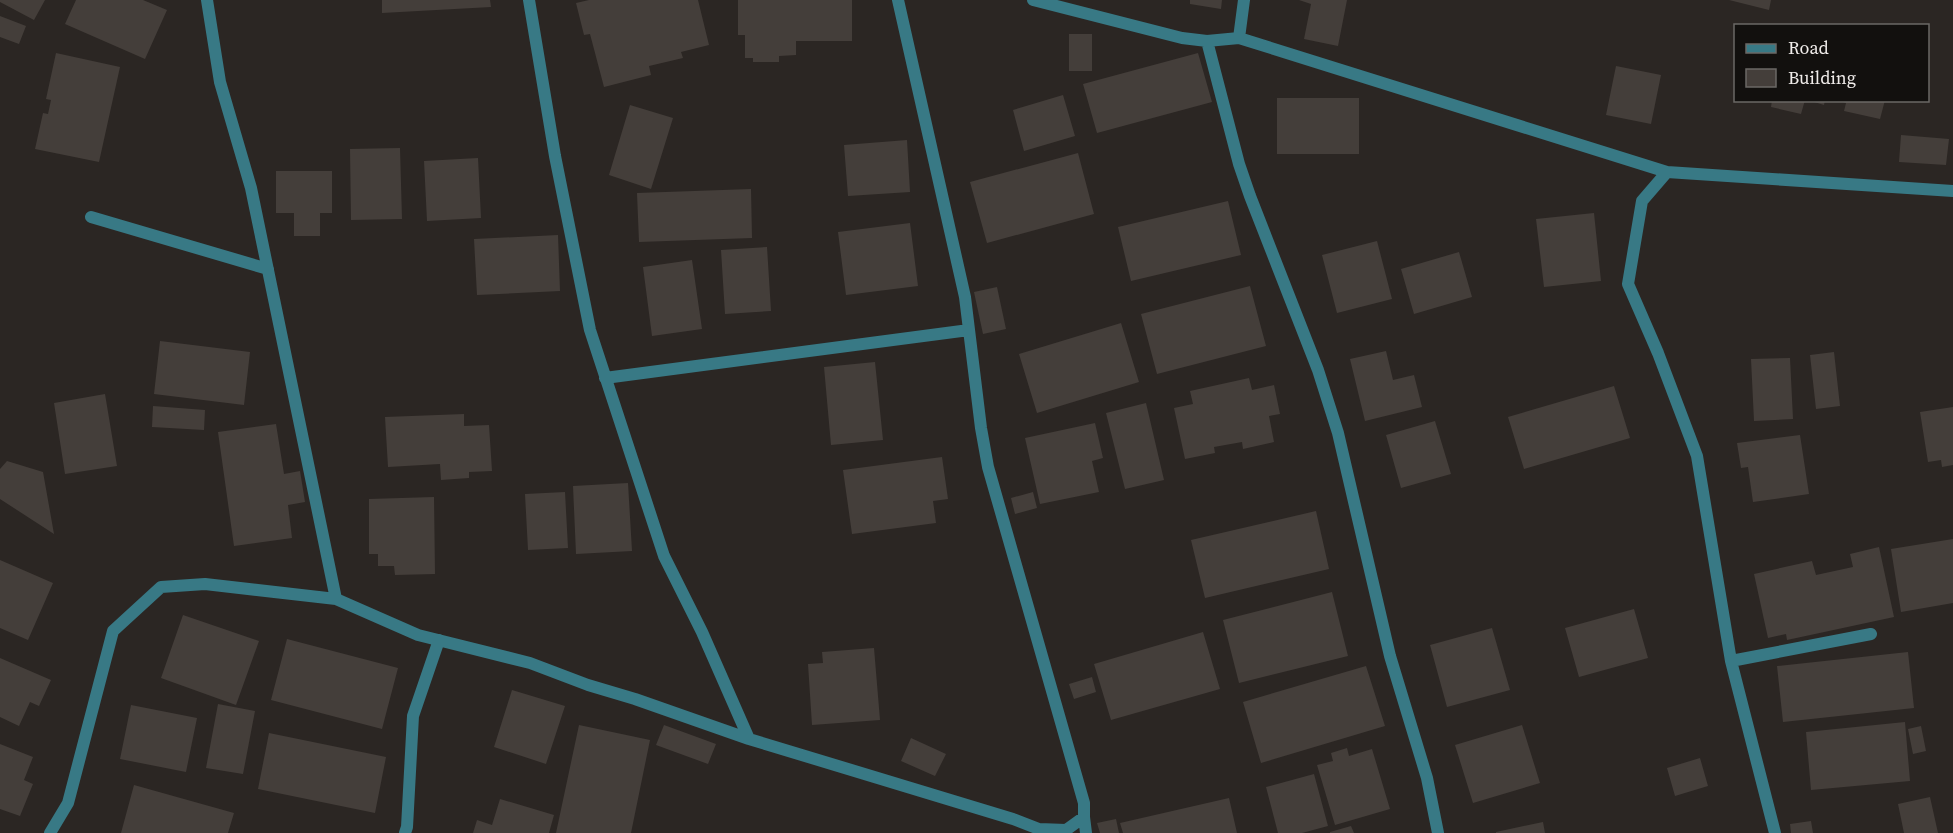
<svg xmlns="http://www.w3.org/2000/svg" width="1953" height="833" viewBox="0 0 1953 833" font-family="'Source Serif 4',serif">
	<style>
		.building { fill: #443e3a }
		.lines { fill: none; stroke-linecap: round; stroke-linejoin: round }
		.minor { stroke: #387985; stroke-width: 12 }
	</style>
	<rect width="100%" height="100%" fill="#2b2623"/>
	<path class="building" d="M0 0H45L34 20 0 2Z
		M76 0H143L167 10 145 59 65 24Z
		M382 0H490L491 7 382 13Z
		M589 0H698L709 45 681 52 683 58 649 66 651 75 604 87 590 34 584 35 576 3Z
		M738 0H852V41H796V55L779 56V62H753V58H745V35H738Z
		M1190 0H1222L1221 9 1190 4Z
		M1299 0H1347L1338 46 1304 39 1311 4Z
		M1729 0H1771L1769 10Z
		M0 16 26 26 19 44 0 37Z
		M1069 34H1092V71H1069Z
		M56 53 120 67 99 162 35 149 43 113 48 114 51 100 46 99Z
		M1198 53 1212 102 1097 133 1083 84Z
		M1616 66 1661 75 1651 124 1606 115Z
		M1063 95 1075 136 1024 151 1013 110Z
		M1277 98H1359V154H1277Z
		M1772 100H1805L1801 114 1771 107Z
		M1808 100H1825L1824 105Z
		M1838 100H1885L1880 119 1844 111 1846 103Z
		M630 105 673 118 651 189 609 175Z
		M1901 135 1949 139 1946 165 1899 162Z
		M907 140 910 192 848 196 844 145Z
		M400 148 402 219 351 220 350 149Z
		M1078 153 1094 214 987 243 970 182Z
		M478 158 481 218 427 221 424 161Z
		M276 171H332V213H320V236H294V213H276Z
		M751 189 752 238 639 242 637 193Z
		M1228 201 1241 255 1131 281 1118 227Z
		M1594 213 1601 281 1544 287 1536 219Z
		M910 223 918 286 846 295 838 232Z
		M558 235 560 291 477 295 474 239Z
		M1377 241 1392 299 1337 313 1322 255Z
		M767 247 771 311 725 314 721 250Z
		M1459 252 1472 297 1414 314 1401 269Z
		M692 260 702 329 652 336 643 267Z
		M1250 286 1266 346 1157 374 1141 314Z
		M997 287 1006 329 983 334 974 292Z
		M1121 323 1139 382 1037 413 1019 354Z
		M160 341 250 352 244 405 154 394Z
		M1386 351 1393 380 1414 375 1422 407 1365 421 1350 359Z
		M1834 352 1840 406 1816 409 1810 355Z
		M1790 358 1793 419 1754 421 1751 359Z
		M875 362 883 440 831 445 824 367Z
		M1249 378 1252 390 1274 385 1280 414 1269 416 1274 442 1243 449 1242 442 1214 447 1215 453 1185 459 1174 408 1193 404 1190 391Z
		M1614 386 1630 438 1524 469 1508 417Z
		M105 394 117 466 65 474 54 403Z
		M1146 403 1164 480 1125 489 1106 413Z
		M153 406 205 410 204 430 152 427Z
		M1953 407V465L1942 467 1941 460 1928 462 1920 412Z
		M464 414V426L489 425 492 471 469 472V478L441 480 440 464 388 467 385 417Z
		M1435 421 1451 474 1401 488 1386 435Z
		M1095 423 1103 458 1092 461 1099 492 1040 504 1025 438Z
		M276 424 284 474 300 471 305 502 288 505 292 538 234 546 218 432Z
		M1800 435 1809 494 1753 502 1748 467 1741 468 1737 443Z
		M942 457 948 499 933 501 936 523 852 534 843 470Z
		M7 461 43 472 54 534 0 499V469Z
		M628 483 632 551 576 554 573 486Z
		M565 492 568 548 528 550 525 494Z
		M1033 492 1037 508 1015 514 1011 498Z
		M434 497 435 574 395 575 394 566H378V554H369V499Z
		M1316 511 1329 569 1205 598 1191 540Z
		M1953 539V603L1901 612 1891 549Z
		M1879 547 1894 617 1787 640 1786 634 1768 638 1754 574 1812 561 1816 575 1853 567 1850 554Z
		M0 560 53 583 28 640 0 628Z
		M1332 592 1348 656 1239 683 1223 620Z
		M1634 609 1648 658 1579 677 1565 628Z
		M183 615 259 641 236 705 161 678Z
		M1492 628 1510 690 1447 707 1430 645Z
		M1203 632 1220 689 1111 720 1094 664Z
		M287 639 398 668 382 729 271 700Z
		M874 648 880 720 812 725 808 664 823 663 822 652Z
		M1908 652 1914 708 1783 722 1777 666Z
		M0 658 51 680 39 706 30 702 19 726 0 717Z
		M1366 666 1385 726 1261 763 1243 702Z
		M1092 677 1096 692 1074 699 1069 684Z
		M512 690 565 706 546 764 494 747Z
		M218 704 255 711 243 774 206 768Z
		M131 705 197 718 186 772 120 759Z
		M1905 722 1910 781 1811 790 1806 732Z
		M579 725 650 740 631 833H556Z
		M664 725 716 744 708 764 656 745Z
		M1522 725 1540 783 1473 803 1455 745Z
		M1921 726 1926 751 1913 754 1908 729Z
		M269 733 386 757 375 813 258 789Z
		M911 738 946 754 935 776 901 761Z
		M0 744 33 757 24 780 33 784 20 816 0 809Z
		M1347 748 1349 756 1372 749 1390 809 1335 825 1317 765 1333 761 1331 753Z
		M1700 758 1708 786 1675 796 1667 768Z
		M1314 774 1328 826 1302 833H1278L1266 787Z
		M134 785 234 813 228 833H121Z
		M1930 797 1938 833H1904L1898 804Z
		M1229 798 1237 833H1123L1120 823Z
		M500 799 554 815 549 833H473L477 820 492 825Z
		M1116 819 1119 833H1100L1097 823Z
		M1811 821 1813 833H1791L1790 824Z
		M1543 822 1545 833H1496V832Z
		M1351 826 1354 833H1330V832Z"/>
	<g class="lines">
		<path class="minor" d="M207 0 220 82 251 188 336 599
			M529 0 555 156 590 330 664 556 702 632 749 739
			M1033 0 1182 38 1207 41 1239 38 1667 172 1953 191
			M1239 38 1244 0
			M1207 41 1239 164 1250 196 1318 370 1338 433 1390 656 1427 778 1438 833
			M1667 172 1642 201 1628 284 1658 353 1697 456 1731 661 1871 634
			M91 217 268 269
			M605 378 969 330
			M1731 661 1775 833
			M1084 817 1086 833
			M50 833 68 803 113 631 161 587 205 584 336 599 418 635 530 663 588 685 635 699 749 739 1013 819 1039 829 1066 830 1084 817V803L988 467 981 428 965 297 898 0
			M405 833 407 827 413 716 439 640"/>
	</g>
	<rect x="1734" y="24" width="195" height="78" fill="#12100e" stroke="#6b6866" stroke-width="1.5"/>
	<rect x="1746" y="44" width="30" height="9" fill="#387985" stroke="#6b6866" stroke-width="1.5"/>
	<text x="1788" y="54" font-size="18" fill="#f0ecea">Road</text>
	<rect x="1746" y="69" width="30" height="18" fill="#443e3a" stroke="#6b6866" stroke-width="1.5"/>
	<text x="1788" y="84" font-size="18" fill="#f0ecea">Building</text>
</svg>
